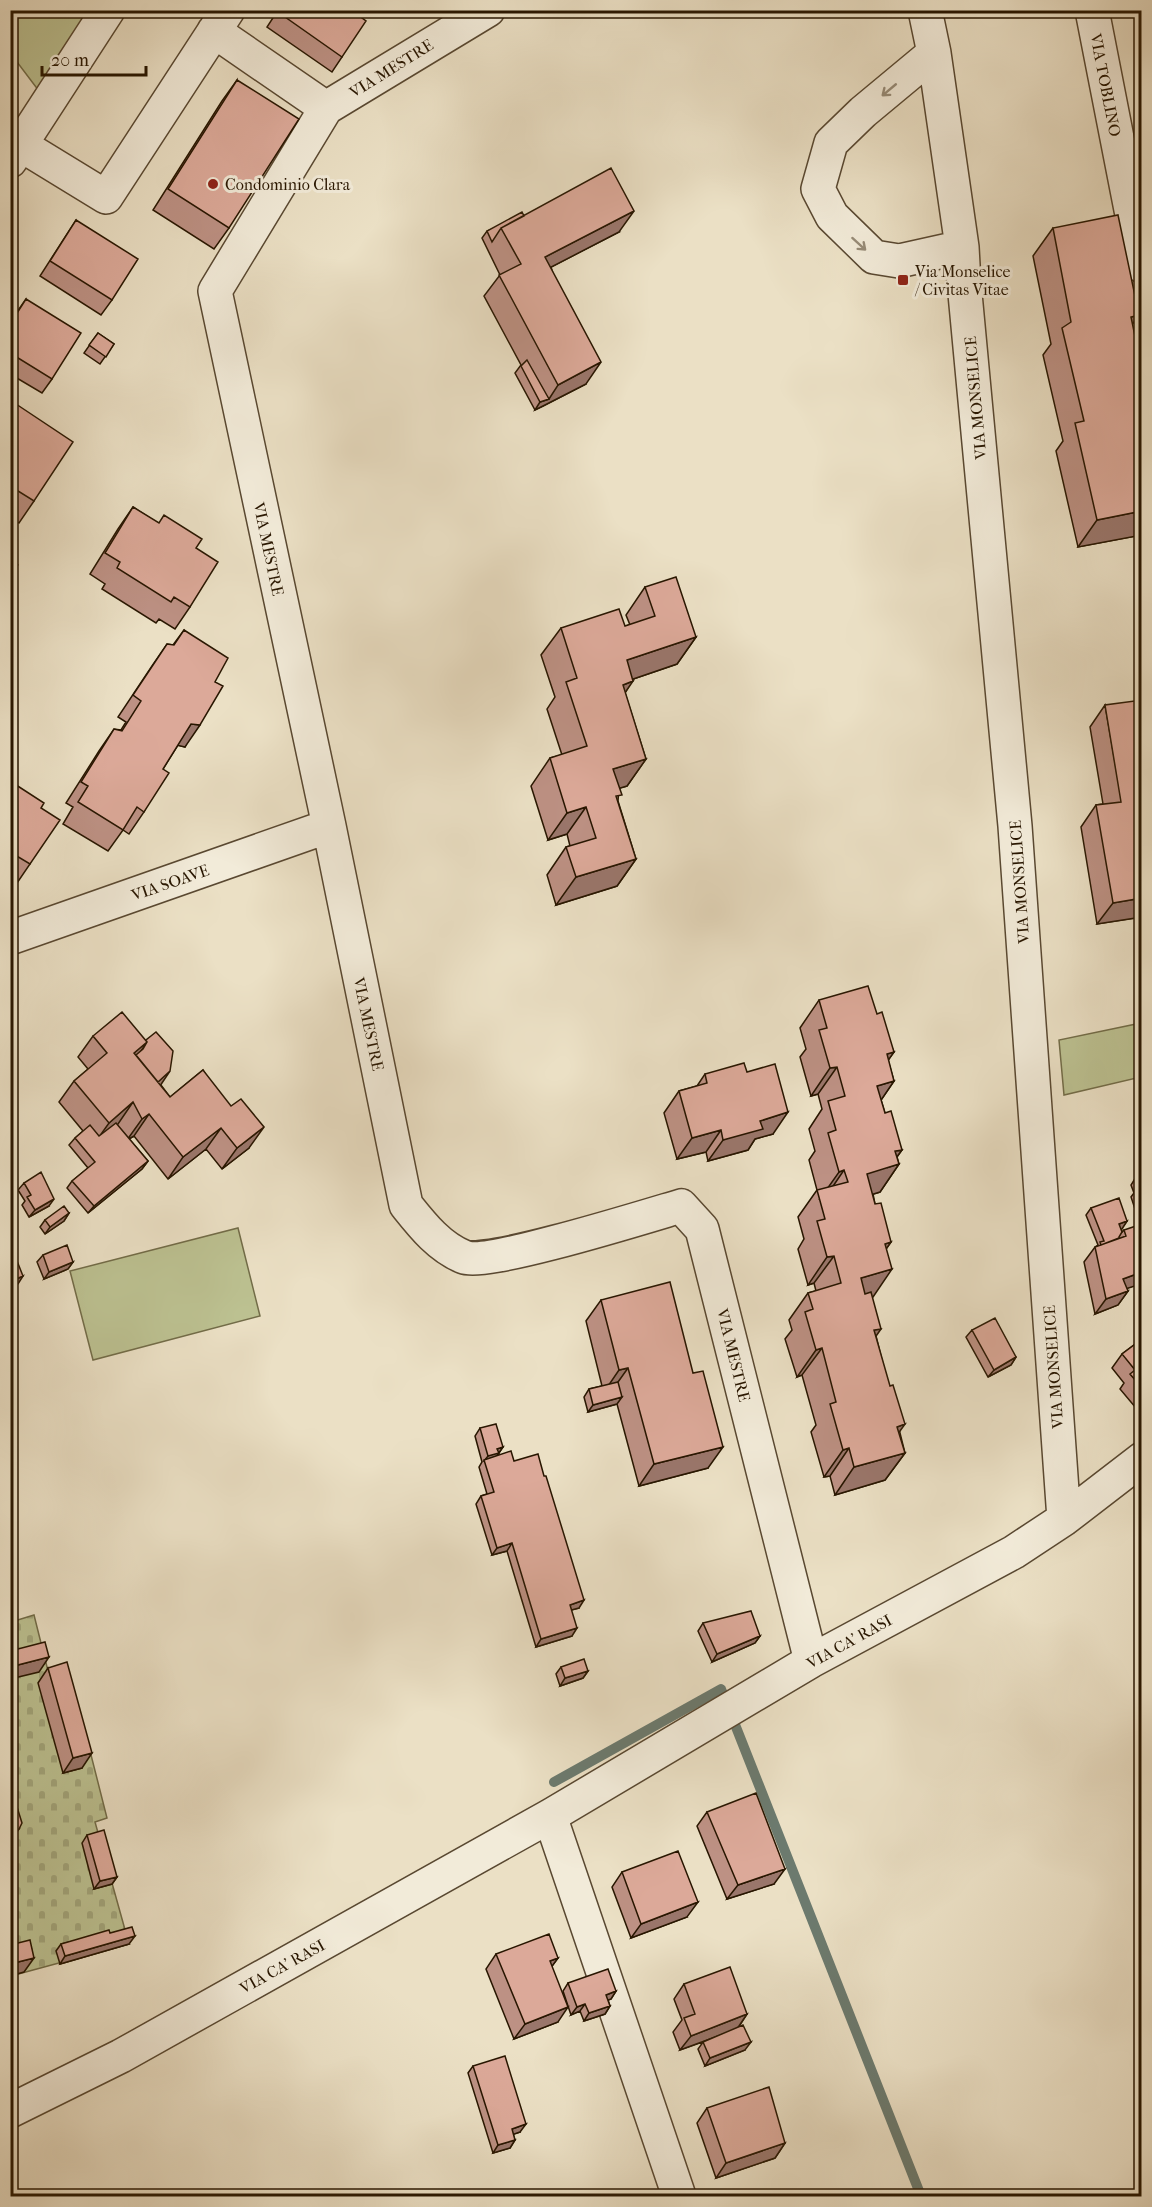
<svg xmlns="http://www.w3.org/2000/svg" width="1152" height="2207" viewBox="0 0 1152 2207" font-family="'IM FELL French Canon',serif">
	<style>
		.cemetery { fill: url(#cemetery-stones); stroke: #726c48; stroke-width: 1.5 }
		.green { fill: #bcc191; stroke: #726c48; stroke-width: 1.5 }
		.lines { fill: none; stroke-linecap: round; stroke-linejoin: round }
		.stream { stroke: #6c7a6e; stroke-width: 10 }
		.street-casing { stroke: #594831; stroke-width: 36 }
		.street { stroke: #f2ebd9; stroke-width: 33 }
		.wall { fill: #bd9184; stroke: #281600; stroke-width: 1.5 }
		.shaded-wall { fill: #9a766b; stroke: #281600; stroke-width: 1.5 }
		.building { fill: #dca999; stroke: #281600; stroke-width: 1.5 }
		.oneway { stroke: #978b77 }
		.poi-dot { fill: #8f2418; stroke: #f2ebd9; stroke-width: 2 }
		.labels { text-anchor: middle; stroke-width: 6; stroke-linejoin: round; paint-order: stroke }
		.street-label { font-size: 16px; fill: #281600; stroke: #f2ebd9 }
		.poi-label { font-size: 16px; fill: #281600; stroke: #f2ebd9; text-anchor: start }
	</style>
	<defs>
		<pattern id="cemetery-stones" width="16" height="16" patternUnits="userSpaceOnUse" patternTransform="scale(1.5)"><rect width="16" height="16" fill="#bcc191"/><path d="M2 7V4a2 2 0 0 1 4 0v3zM10 15v-3a2 2 0 0 1 4 0v3z" fill="#a2a57b"/></pattern>
	</defs>
	<rect width="100%" height="100%" fill="#ebe0c5"/>
	<filter id="stains"><feTurbulence type="fractalNoise" baseFrequency=".00333" numOctaves="4"/><feColorMatrix values="0 0 0 0 .2 0 0 0 0 .09 0 0 0 0 .02 0 0 0 .5 -.17"/></filter>
	<radialGradient id="worn" r=".72"><stop offset=".6" stop-color="#630" stop-opacity="0"/><stop offset="1" stop-color="#630" stop-opacity=".3"/></radialGradient>
	<path class="cemetery" d="M34 1615 50 1679 89 1747 107 1818 95 1822 129 1944 11 1976V1622Z"/>
	<path class="green" d="M11 11H108L48 103 11 54Z
		M1141 1023V1077L1064 1095 1059 1040Z
		M238 1228 260 1316 93 1360 70 1271Z"/>
	<g class="lines">
		<path class="stream" d="M554 1782 721 1689 921 2196"/>
		<g class="street-casing">
			<path id="street" d="M488 10 326 108 215 291 329 826 406 1205C422 1225 439 1247 464 1257 487 1266 647 1216 681 1206L702 1229 811 1661
				M925 10 934 53 962 247 964 283 1015 826 1064 1519
				M1092 10 1142 266
				M214 31 326 108
				M934 53 863 112 831 143 818 189 832 216 874 257 899 261 962 247
				M21 145 106 197 228 10
				M10 161 108 10
				M10 938 329 826
				M550 1816 679 2196
				M10 2111 121 2056 550 1816 811 1661 1014 1552 1064 1519 1142 1459"/>
		</g>
		<use href="#street" class="street"/>
	</g>
	<path class="wall" d="M278 10H351L342 57 332 72 267 27Z
		M237 80 229 228 214 249 153 210 222 101Z
		M524 216 619 232 551 267 586 384 543 406 535 410 515 373 521 365 484 296 500 275 482 238 487 231Z
		M76 220 112 300 101 315 40 276Z
		M1053 228 1139 315 1132 324 1142 370V535L1078 547 1056 451 1063 441 1043 355 1051 344 1033 256Z
		M26 299 52 379 42 393 10 374V322Z
		M98 333 114 344 100 364 84 353Z
		M10 400 34 501 19 523 10 517Z
		M133 507 196 548 190 607 175 629 159 619 156 623 102 589 105 584 90 574 118 529Z
		M645 587 696 637 677 664 633 679 625 693 646 759 627 786 619 788 618 801 636 859 617 886 556 905 547 875 566 847 570 846 567 834 548 840 531 786 550 758 562 755 547 709 555 697 541 655 561 628 625 626 630 625 626 615Z
		M184 630 215 682 185 747 178 745 163 769 144 812 129 834 123 830 108 851 63 824 73 807 66 803 99 751 114 729 121 730 126 722 118 717 152 666 167 644 173 645Z
		M1105 705 1142 917 1097 924 1081 827 1096 805 1103 804 1090 727Z
		M10 781 41 808 30 864 15 886 10 883Z
		M819 1000 877 1014 894 1052 888 1060 894 1081 881 1100 885 1113 902 1150 897 1157 899 1164 880 1192 873 1194 875 1204 891 1242 886 1249 872 1297 876 1336 905 1453 885 1480 835 1495 830 1476 824 1477 811 1432 816 1425 802 1375 797 1377 785 1339 792 1330 789 1320 808 1293 816 1291 814 1283 808 1285 798 1249 804 1239 798 1217 817 1190 809 1160 815 1151 809 1129 822 1109 818 1094 811 1096 800 1057 806 1049 800 1028Z
		M93 1036 161 1085 170 1097 203 1070 249 1148 222 1169 206 1149 168 1179 134 1136 129 1139 148 1161 142 1169 88 1213 67 1188 72 1181 88 1168 69 1145 75 1138 83 1131 59 1102 74 1081 88 1069 78 1057Z
		M747 1072 773 1134 755 1139 748 1150 708 1161 706 1152 677 1159 664 1113 679 1091 697 1086 705 1074Z
		M1142 1176V1239L1138 1230 1141 1227 1131 1197 1134 1193 1131 1185 1136 1177Z
		M24 1183 49 1206 29 1217 22 1205 25 1201 18 1190Z
		M1091 1208 1127 1221 1121 1229 1122 1232 1124 1230 1142 1241V1283L1127 1288 1128 1291 1118 1305 1095 1314 1084 1262 1095 1247 1098 1245 1086 1215Z
		M69 1213 64 1221 45 1234 40 1227 45 1220Z
		M43 1255 73 1262 68 1269 44 1279 37 1262Z
		M601 1300 708 1468 639 1486 617 1404 588 1412 584 1397 589 1389 602 1386 586 1321Z
		M972 1330 1016 1357 1011 1365 988 1377 966 1337Z
		M1142 1339V1414H1141L1120 1389 1124 1383 1112 1368 1122 1354Z
		M480 1428 503 1447 497 1456 514 1461 579 1608 571 1610 572 1636 536 1647 507 1551 492 1555 476 1504 481 1496 487 1494 479 1467 482 1462 475 1436Z
		M703 1623 760 1636 755 1643 712 1662 698 1631Z
		M561 1667 588 1671 583 1678 560 1686 556 1674Z
		M48 1668 82 1768 63 1773 38 1683Z
		M707 1812 774 1884 727 1899 697 1826Z
		M87 1835 117 1877 112 1884 94 1889 82 1843Z
		M622 1872 687 1917 631 1938 612 1887Z
		M110 1933 129 1944 60 1964 56 1951 61 1944Z
		M496 1954 558 1958 552 1966 558 2022 514 2039 486 1969Z
		M568 1983 616 1991 611 1999 608 2000 610 2006 605 2014 584 2021 580 2011 571 2015 563 1991Z
		M684 1984 747 2014 738 2028 745 2050 705 2066 698 2049 703 2042 708 2040 680 2050 673 2032 682 2020 674 1999Z
		M473 2066 520 2132 513 2134 515 2140 510 2148 493 2153 468 2073Z
		M707 2108 785 2143 775 2158 716 2178 697 2123Z"/>
	<path class="shaded-wall" d="M634 211 619 232 530 278 545 257Z
		M1139 315 1119 343 1131 317Z
		M601 362 586 384 543 406 535 410 540 402 549 399 558 385Z
		M1142 511V535L1078 547 1097 520Z
		M17 566 10 576V569Z
		M696 637 677 664 607 688 627 660Z
		M633 681 614 709 623 685Z
		M191 724 200 725 185 747 176 745Z
		M646 759 627 786 594 796 613 769Z
		M586 807 567 834 548 840 567 813Z
		M636 859 617 886 556 905 576 877Z
		M1142 898V917L1097 924 1113 903Z
		M147 1042 133 1063 134 1053Z
		M894 1052 875 1079 887 1054Z
		M837 1067 818 1094 811 1096 830 1068Z
		M170 1071 160 1086 152 1087Z
		M894 1081 875 1109 877 1086Z
		M133 1102 118 1124 94 1144 109 1123Z
		M788 1112 773 1134 755 1139 748 1150 708 1161 723 1140 760 1121Z
		M149 1114 134 1136 127 1140 142 1119Z
		M264 1127 249 1148 222 1169 237 1148Z
		M221 1128 206 1149 168 1179 183 1157Z
		M721 1130 706 1152 677 1159 692 1138Z
		M902 1150 889 1167 899 1164 880 1192 848 1202 867 1174 895 1151Z
		M148 1161 142 1169 88 1213 94 1206Z
		M844 1170 825 1198 820 1199 839 1172Z
		M54 1199 49 1206 29 1217 35 1210Z
		M69 1213 64 1221 45 1234 50 1227Z
		M1127 1221 1122 1229 1114 1231 1119 1224Z
		M891 1242 872 1269 885 1244Z
		M834 1256 814 1283 808 1285 827 1257Z
		M73 1262 68 1269 44 1279 49 1272Z
		M892 1269 873 1297 841 1305 861 1278Z
		M1142 1272 1141 1284 1113 1293 1123 1279Z
		M23 1276 18 1284 10 1287V1282Z
		M1128 1291 1118 1305 1095 1314 1106 1299Z
		M881 1329 862 1356 874 1330Z
		M822 1348 802 1375 797 1377 816 1350Z
		M1016 1357 1011 1365 988 1377 994 1370Z
		M628 1368 613 1389 604 1392 619 1370Z
		M622 1397 617 1404 588 1412 593 1405Z
		M905 1424 885 1452 897 1427Z
		M503 1447 493 1461H484L488 1456 497 1449Z
		M723 1447 708 1468 639 1486 654 1464Z
		M849 1448 830 1476 824 1477 843 1450Z
		M905 1453 885 1480 835 1495 854 1467Z
		M512 1543 507 1551 492 1555 497 1548Z
		M584 1600 579 1608 564 1612 570 1605Z
		M577 1628 572 1636 536 1647 541 1639Z
		M760 1636 755 1643 712 1662 717 1654Z
		M49 1657 39 1672 10 1679V1667Z
		M588 1671 583 1678 560 1686 565 1678Z
		M92 1753 82 1768 63 1773 73 1758Z
		M19 1829 14 1836 10 1837V1831Z
		M785 1869 774 1884 727 1899 738 1885Z
		M117 1877 112 1884 94 1889 100 1881Z
		M698 1902 687 1917 631 1938 641 1924Z
		M135 1936 129 1944 60 1964 65 1956Z
		M34 1958 24 1972 10 1976V1964Z
		M558 1958 547 1973 550 1961Z
		M616 1991 611 1999 601 2003 606 1995Z
		M585 2004 580 2011 571 2015 577 2007Z
		M610 2006 605 2014 584 2021 589 2013Z
		M568 2007 558 2022 514 2039 525 2024Z
		M747 2014 737 2029 680 2050 691 2036Z
		M751 2042 745 2050 705 2066 710 2058Z
		M526 2124 520 2132 506 2137 512 2129Z
		M515 2140 510 2148 493 2153 498 2145Z
		M785 2143 775 2158 716 2178 726 2163Z"/>
	<path class="building" d="M279 10H351L366 21 342 57 278 12Z
		M237 80 299 119 229 228 168 189Z
		M611 168 634 211 545 257 601 362 558 385 499 275 521 264 501 228Z
		M522 212 524 216 501 228 492 242 487 231Z
		M1118 215 1139 315 1131 317 1142 370V511L1097 520 1075 423 1084 421 1062 328 1071 322 1053 228Z
		M76 220 138 259 112 300 50 261Z
		M26 299 81 333 52 379 10 353V324Z
		M98 333 114 344 106 357 89 345Z
		M527 360 549 399 540 402 521 366Z
		M10 400 73 442 34 501 10 486Z
		M133 507 159 523 164 515 202 539 196 548 218 562 190 607 174 597 171 602 117 568 120 562 105 553Z
		M10 552 17 566 10 569Z
		M676 577 696 637 627 660 633 681 623 685 646 759 613 769 622 795 616 796 636 859 576 877 566 847 596 838 586 807 567 813 550 758 587 746 566 682 577 678 561 628 619 609 625 626 655 616 645 587Z
		M184 630 228 658 215 682 223 686 200 725 191 724 163 769 169 773 144 812 137 807 123 830 78 802 88 786 81 782 114 729 122 731 141 701 133 695 167 644 174 645Z
		M1142 700V898L1113 903 1096 805 1121 802 1105 705Z
		M10 781 44 803 41 808 60 820 30 864 10 852Z
		M868 986 877 1014 882 1012 894 1052 887 1054 894 1081 877 1086 885 1113 891 1111 902 1150 895 1151 899 1164 867 1174 875 1204 881 1203 891 1242 885 1244 892 1269 861 1278 865 1294 871 1292 881 1329 874 1330 890 1386 893 1385 905 1424 897 1427 905 1453 854 1467 849 1448 843 1450 830 1404 836 1402 822 1348 816 1350 805 1312 813 1309 808 1293 841 1283 834 1256 827 1257 817 1221 825 1219 817 1190 848 1182 844 1170 839 1172 828 1133 836 1130 828 1101 845 1096 837 1067 830 1068 819 1030 827 1028 819 1000Z
		M122 1012 147 1042 134 1053 170 1097 203 1070 231 1106 241 1099 264 1127 237 1148 221 1128 183 1157 149 1114 142 1119 133 1102 109 1123 74 1081 107 1053 93 1036Z
		M156 1032 173 1051 170 1071 158 1082 136 1055 143 1049 147 1042 146 1040Z
		M744 1063 747 1072 775 1064 788 1112 760 1121 763 1129 723 1140 721 1130 692 1138 679 1091 707 1083 705 1074Z
		M116 1123 148 1161 94 1206 72 1181 95 1162 75 1138 90 1125 99 1136Z
		M41 1172 54 1199 35 1210 27 1197 31 1195 24 1183Z
		M1142 1176V1206L1136 1190 1140 1188 1136 1177Z
		M1119 1198 1127 1221 1119 1224 1122 1232 1119 1237V1238L1101 1245 1100 1242 1104 1241 1091 1208Z
		M64 1206 69 1213 50 1227 45 1220Z
		M1136 1226 1142 1241V1272L1123 1279 1128 1291 1106 1299 1095 1247 1126 1236 1124 1230Z
		M67 1245 73 1262 49 1272 43 1255Z
		M17 1261 23 1276 10 1282V1264Z
		M670 1282 693 1373 703 1371 723 1447 654 1464 628 1368 619 1370 601 1300Z
		M995 1318 1016 1357 994 1370 972 1330Z
		M1142 1339V1388L1130 1374 1135 1370 1122 1354Z
		M618 1382 622 1397 593 1405 589 1389Z
		M496 1424 503 1447 497 1449 499 1453 488 1456 480 1428Z
		M511 1451 514 1461 538 1454 544 1476H546L584 1600 570 1605 577 1628 541 1639 512 1543 497 1548 481 1496 494 1492 484 1460Z
		M751 1611 760 1636 717 1654 703 1623Z
		M45 1642 49 1657 10 1667V1651Z
		M584 1659 588 1671 565 1678 561 1667Z
		M67 1662 92 1753 73 1758 48 1668Z
		M756 1793 785 1869 738 1885 707 1812Z
		M12 1804 17 1807 22 1823 19 1829 10 1831V1805Z
		M104 1830 117 1877 100 1881 87 1835Z
		M678 1851 698 1902 641 1924 622 1872Z
		M132 1927 135 1936 65 1956 61 1944 109 1930 110 1933Z
		M549 1934 558 1958 550 1961 568 2007 525 2024 496 1954Z
		M30 1940 34 1958 10 1964V1945Z
		M730 1967 747 2014 691 2036 684 2018 695 2014 684 1984Z
		M608 1969 616 1991 606 1995 610 2006 589 2013 585 2004 577 2007 568 1983Z
		M743 2025 751 2042 710 2058 703 2042Z
		M505 2056 526 2124 512 2129 515 2140 498 2145 473 2066Z
		M769 2087 785 2143 726 2163 707 2108Z"/>
	<defs><path id="oneway-shaft" d="M-6 0H5M1.5-3L5.5 0L1.5 3" fill="none" stroke-width="1.6" stroke-linecap="round" stroke-linejoin="round" transform="scale(1.5)"/></defs>
	<g class="oneway">
		<use href="#oneway-shaft" transform="translate(889 90) rotate(140)"/>
		<use href="#oneway-shaft" transform="translate(859 244) rotate(42)"/>
	</g>
	<g class="poi-dot">
		<circle cx="213" cy="184" r="6"/>
		<rect x="897" y="274" width="12" height="12" rx="3"/>
	</g>
	<g class="labels">
		<g class="street-label">
			<text transform="translate(391 68) rotate(-32)" y="6">VIA MESTRE</text>
			<text transform="translate(1106 85) rotate(79)" y="6">VIA TOBLINO</text>
			<text transform="translate(975 398) rotate(-95)" y="6">VIA MONSELICE</text>
			<text transform="translate(269 549) rotate(78)" y="6">VIA MESTRE</text>
			<text transform="translate(170 882) rotate(-19)" y="6">VIA SOAVE</text>
			<text transform="translate(1019 882) rotate(-94)" y="6">VIA MONSELICE</text>
			<text transform="translate(369 1024) rotate(78)" y="6">VIA MESTRE</text>
			<text transform="translate(734 1355) rotate(76)" y="6">VIA MESTRE</text>
			<text transform="translate(1053 1367) rotate(-94)" y="6">VIA MONSELICE</text>
			<text transform="translate(849 1641) rotate(-29)" y="6">VIA CA' RASI</text>
			<text transform="translate(282 1966) rotate(-29)" y="6">VIA CA' RASI</text>
		</g>
		<g class="poi-label">
			<text x="225" y="190">Condominio Clara</text>
			<text x="915" y="277">Via Monselice<tspan x="915" dy="18">/ Civitas Vitae</tspan></text>
		</g>
	</g>
	<rect width="1152" height="2207" fill="none" stroke="#ebe0c5" stroke-width="36"/>
	<rect x="12" y="12" width="1128" height="2183" fill="none" stroke="#281600" stroke-width="3"/>
	<rect x="18" y="18" width="1116" height="2171" fill="none" stroke="#281600" stroke-width="1.5"/>
	<path d="M42 66v9h104v-9" fill="none" stroke="#281600" stroke-width="3"/>
	<text x="51" y="66" font-size="18" fill="#281600" stroke="#f2ebd9" stroke-width="4.5" paint-order="stroke">20 m</text>
	<rect width="100%" height="100%" filter="url(#stains)"/>
	<rect width="100%" height="100%" fill="url(#worn)"/>
</svg>
